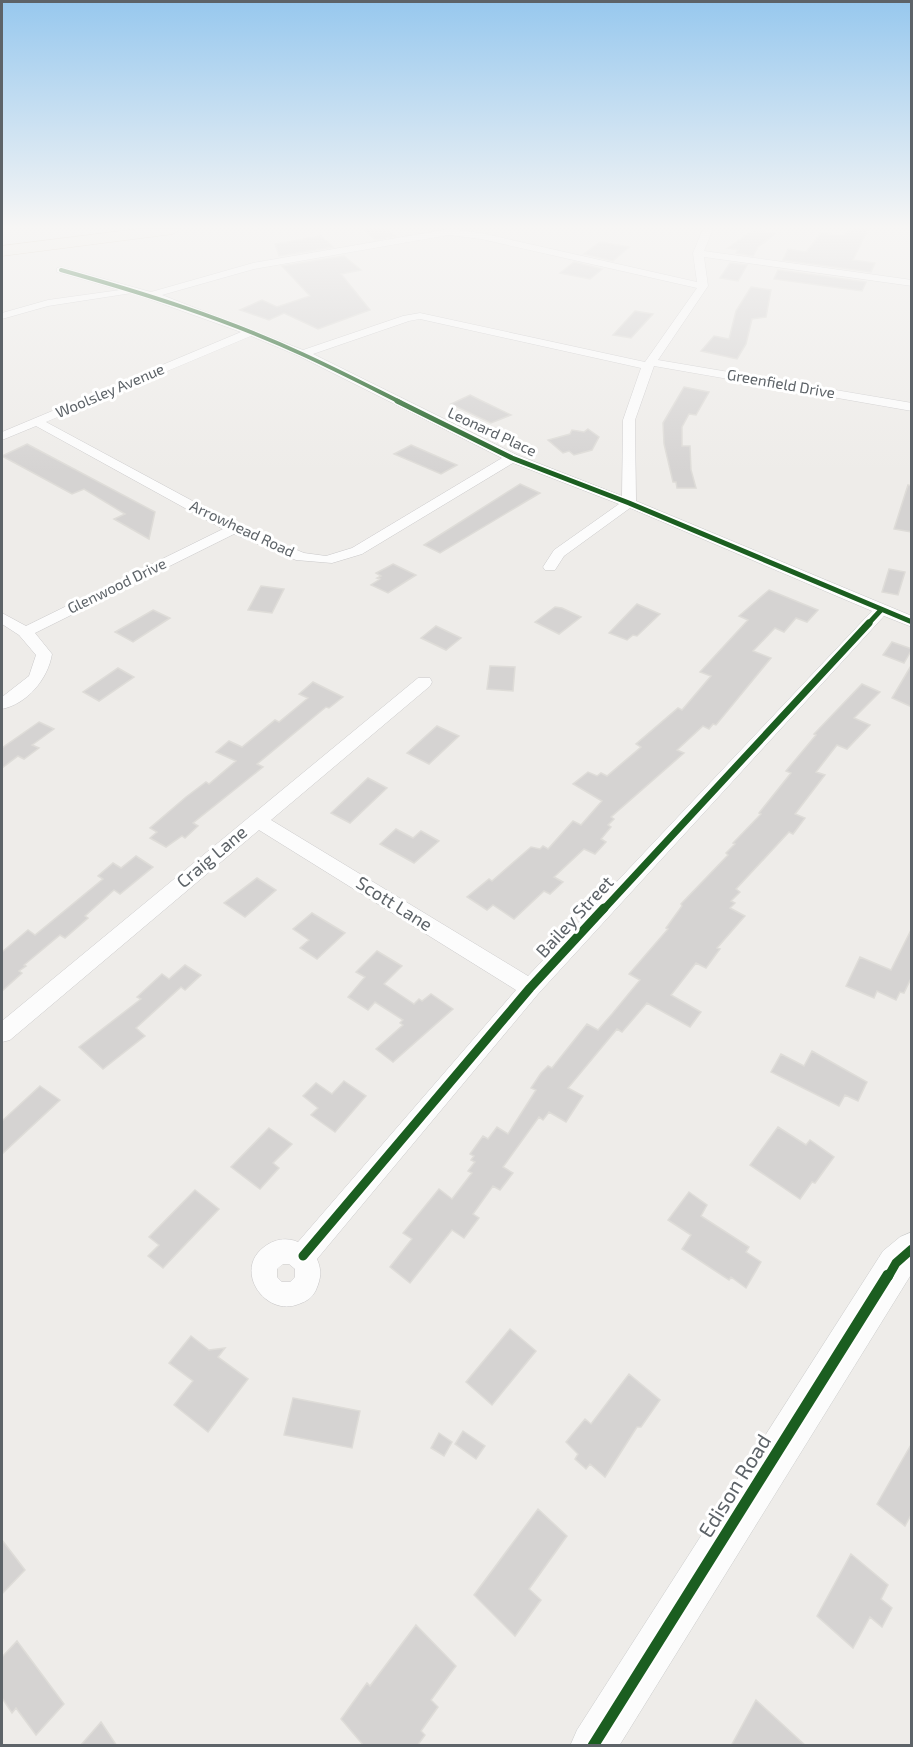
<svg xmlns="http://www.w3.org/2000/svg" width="913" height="1747" viewBox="0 0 913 1747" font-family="'Exo 2',sans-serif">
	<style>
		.building { fill: #d5d3d2; stroke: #dedcd8; stroke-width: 1.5 }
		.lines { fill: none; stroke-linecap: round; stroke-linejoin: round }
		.street-casing { stroke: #cac9ca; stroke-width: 1 }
		.secondary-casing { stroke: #cacbcb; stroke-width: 1 }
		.highway-casing { stroke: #c7b295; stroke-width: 1 }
		.street { fill: #fcfcfc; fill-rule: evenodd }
		.secondary { fill: #fcfcfc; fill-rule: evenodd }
		.highway { fill: #f0ebe2; fill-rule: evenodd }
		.cycleway-far4-casing { stroke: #fff; stroke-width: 6 }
		.cycleway-far3-casing { stroke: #fff; stroke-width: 8 }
		.cycleway-far2-casing { stroke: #fff; stroke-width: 10 }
		.cycleway-far1-casing { stroke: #fff; stroke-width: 13 }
		.cycleway-casing { stroke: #fff; stroke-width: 15 }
		.cycleway-far4 { stroke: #1b5e20; stroke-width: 4 }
		.cycleway-far3 { stroke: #1b5e20; stroke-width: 5 }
		.cycleway-far2 { stroke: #1b5e20; stroke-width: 7 }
		.cycleway-far1 { stroke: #1b5e20; stroke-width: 9 }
		.cycleway { stroke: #1b5e20; stroke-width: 11 }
		.labels { text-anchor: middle; stroke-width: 6; stroke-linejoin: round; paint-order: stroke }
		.far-street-label { font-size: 15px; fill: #5d6368; stroke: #fff }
		.street-label { font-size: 18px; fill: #5d6368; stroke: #fff }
		.near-street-label { font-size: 21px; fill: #5d6368; stroke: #fff }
	</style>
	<rect width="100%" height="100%" fill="#eeece9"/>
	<path class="building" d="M364 229H387L395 236 375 240Z
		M851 229H868L853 260 875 263 871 272 783 260 788 249 806 252 821 233 843 236Z
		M753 230 775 234 758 247 753 256 736 253 738 250 728 248Z
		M321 236 333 247 279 256 275 244Z
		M600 242 629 247 613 261 584 254Z
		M344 256 361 270 341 274 370 310 318 329 284 313 269 320 240 310 262 300 277 307 310 296 282 266Z
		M574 262 602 269 590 279 560 273Z
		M730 263 747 265 738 281 720 278Z
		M778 270 866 282 862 291 774 279Z
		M751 287 771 290 766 317 752 319 746 344 737 359 701 351 714 336 729 339 736 311Z
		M635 311 653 314 631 338 613 335Z
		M684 387 709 392 696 415 689 414 682 427V446H690L691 470 696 488H677L676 482H673L664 444 663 423Z
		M470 395 480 400 511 415 491 423 451 404Z
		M588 429 599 437 592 450 574 455 569 451 563 453 548 440 570 434 572 430 584 432Z
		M27 444 155 512 149 539 114 519 125 514 84 489 72 494 2 456Z
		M411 445 457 465 441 474 394 454Z
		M520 484 540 493 440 553 424 545Z
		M908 485 912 486V532L894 529Z
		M393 564 416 575 388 593 371 585 380 579 377 578 381 576 376 573Z
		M889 569 905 572 898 595 882 592Z
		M261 586 284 589 272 613 248 610Z
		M769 590 818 610 807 622 796 618 784 632 775 628 753 651 771 658 716 725 713 724 709 729 703 726 677 750 684 753 611 817 614 819 608 825 611 827 601 839 606 842 595 854 584 849 554 877 563 882 550 894 544 891 514 919 493 905 487 910 467 897 489 879 492 881 531 847 540 849 543 846 548 849 573 821 581 825 602 801 573 784 588 772 597 776 601 773 607 776 641 747 636 744 678 708 682 710 711 676 700 672 748 620 739 616Z
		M637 604 660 614 637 636 633 635 627 640 609 633Z
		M555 607 562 608 581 617 559 634 535 622Z
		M153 610 170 618 133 642 115 632Z
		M436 626 461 638 446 650 421 638Z
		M892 642 912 649 904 663 883 655Z
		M912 664V707L892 698Z
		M490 666 515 667 513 691 487 689Z
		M118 668 134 677 99 701 83 692Z
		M313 682 343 697 329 708 326 707 257 764 263 767 193 823 198 826 185 838 182 836 166 847 150 838 157 832 150 828 186 797 206 782 209 784 236 761 216 752 229 741 242 747 275 720 279 722 308 698 299 694Z
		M862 684 880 692 854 718 870 725 847 749 837 745 816 772 825 775 795 814 805 818 793 834 789 832 736 889 740 892 731 901 735 903 730 908 745 916 717 948 720 949 706 968 696 963 671 995 701 1012 690 1027 647 1003 622 1032 617 1029 568 1088 583 1096 566 1122 549 1112 543 1120 539 1117 503 1167 513 1173 500 1190 493 1186 473 1214 479 1218 464 1238 452 1230 410 1283 390 1267 412 1239 403 1233 439 1189 452 1199 472 1173 468 1171 475 1162 471 1160 474 1156 470 1154 483 1136 488 1139 497 1127 508 1134 536 1090 531 1088 541 1073 548 1066 552 1068 587 1024 598 1030 612 1014 640 980 629 974 668 929 666 928 682 906 681 904 728 855 726 853 735 844 733 843 761 814 759 813 791 773 786 771 816 735 814 734Z
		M39 722 54 729 32 745 39 748 24 759 18 756 2 768V748Z
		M437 726 459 736 429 764 407 753Z
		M368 778 387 788 350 823 331 813Z
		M396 829 413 838 421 831 439 841 414 863 380 844Z
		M136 856 153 867 120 894 114 890 85 916 88 918 65 938 60 935 24 965 26 966 19 971 22 973 2 991V952L28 930 35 935 103 879 98 876 113 863 121 868Z
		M257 878 276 890 245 917 224 903Z
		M312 913 345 933 317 959 300 948 309 940 293 929Z
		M912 928V976L904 993 900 992 896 1000 877 991 874 998 846 986 860 957 891 970Z
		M377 951 402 966 384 984 414 1004 419 999 422 1001 431 994 453 1009 393 1062 376 1049 403 1025 400 1023 403 1020 375 1002 368 1010 348 997 365 977 356 972Z
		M185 965 201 975 185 990 181 987 136 1028 145 1036 103 1069 79 1047 141 999 137 997 162 974 169 979Z
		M812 1051 867 1082 858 1101 845 1095 839 1106 771 1072 781 1054 804 1066Z
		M344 1081 366 1096 335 1132 311 1115 318 1108 303 1096 316 1083 332 1094Z
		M40 1086 60 1100 2 1154V1121Z
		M778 1127 806 1145 810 1140 834 1157 815 1183 812 1182 800 1199 750 1165Z
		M269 1128 292 1144 273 1163 279 1168 260 1189 231 1167Z
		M195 1190 219 1209 163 1268 148 1256 159 1245 149 1237Z
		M689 1192 707 1205 701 1216 749 1247 746 1252 761 1262 746 1288 731 1277 729 1280 682 1249 691 1235 668 1220Z
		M510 1329 536 1351 492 1405 466 1382Z
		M191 1336 209 1350 225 1348 218 1357 248 1379 208 1432 174 1405 193 1381 169 1363Z
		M629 1374 660 1400 641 1427H637L605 1477 590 1464 586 1469 575 1459 578 1454 566 1442 585 1419 591 1424Z
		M293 1398 360 1411 352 1448 284 1435Z
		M463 1431 485 1446 476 1459 455 1444Z
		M439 1433 452 1442 444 1456 431 1448Z
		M912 1443V1513L905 1526 877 1504Z
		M538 1509 567 1536 529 1589 541 1600 515 1636 474 1595Z
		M2 1540 25 1570 2 1594Z
		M851 1554 888 1585 881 1599 892 1608 882 1627 870 1617 853 1648 817 1616Z
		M416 1625 456 1666 431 1700 438 1707 421 1731 425 1735 417 1746H364L341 1719 367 1683 370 1686Z
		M17 1641 64 1704 36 1735 16 1708 12 1713 2 1698V1657Z
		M756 1700 806 1746H731Z
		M101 1722 117 1746H80Z"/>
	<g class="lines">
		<g class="street-casing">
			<path id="street" d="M449 229 481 233 697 282 693 253 703 229H713L704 251 912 280V286L704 257 708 286 658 360 912 403V411L654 366 635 420 636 501 912 616V627L884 616 538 994 317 1259C322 1271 321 1278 316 1290 312 1298 307 1301 299 1304 265 1318 233 1270 264 1247 274 1239 287 1237 298 1242L516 990 259 830 10 1040 2 1042V1021L418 678H430L432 682 430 686 271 820 528 976 872 611 630 508 564 556 555 570H545L543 567 554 550 619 504 513 463 362 554 332 563 296 560 234 534 35 633 52 654C48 679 27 704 2 709V697L29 676 36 655 19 635 2 624V613L26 626 223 529 36 426 2 440V432L241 332 132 293 48 306 2 319V313L48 300 120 290 57 272V268L61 267 151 292 253 263ZM449 235 481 239 697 288 645 362 420 313 403 316 303 350 162 295 254 269ZM420 319 641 368 623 420 622 496 517 455 313 354 409 321ZM251 336 299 356 502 458 352 548 326 556 304 553 239 526 46 422ZM283 1264H289L295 1269V1277L290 1282H282L277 1277V1269Z"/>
		</g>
		<g class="secondary-casing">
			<path id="secondary" d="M912 1232V1273L619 1746H570L577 1730 883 1251 900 1237Z"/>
		</g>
		<g class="highway-casing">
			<path id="highway" d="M137 229H181L173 234 2 256V246Z"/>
		</g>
		<use href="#street" class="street"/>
		<use href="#secondary" class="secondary"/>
		<use href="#highway" class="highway"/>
		<g class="cycleway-far4-casing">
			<path id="cycleway-far4" d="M61 270C143 293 224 318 302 354 335 369 368 386 400 402"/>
		</g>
		<g class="cycleway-far3-casing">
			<path id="cycleway-far3" d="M397 401 512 458 629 503 912 622
				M868 624 881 610"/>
		</g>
		<g class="cycleway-far2-casing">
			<path id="cycleway-far2" d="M603 910 869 623"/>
		</g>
		<g class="cycleway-far1-casing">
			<path id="cycleway-far1" d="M303 1256 530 988 604 908
				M888 1277 896 1263 912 1249"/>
		</g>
		<g class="cycleway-casing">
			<path id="cycleway" d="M593 1746 888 1275"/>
		</g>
		<use href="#cycleway-far4" class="cycleway-far4"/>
		<use href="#cycleway-far3" class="cycleway-far3"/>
		<use href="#cycleway-far2" class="cycleway-far2"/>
		<use href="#cycleway-far1" class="cycleway-far1"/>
		<use href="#cycleway" class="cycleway"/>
	</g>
	<linearGradient id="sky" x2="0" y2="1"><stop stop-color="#97c8ee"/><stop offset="0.48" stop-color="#f7f6f5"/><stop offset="1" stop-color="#f7f6f5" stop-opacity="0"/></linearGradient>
	<rect width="913" height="473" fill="url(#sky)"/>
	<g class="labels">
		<g class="far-street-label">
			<text transform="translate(781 384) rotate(10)" y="5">Greenfield Drive</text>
			<text transform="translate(110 391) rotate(-23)" y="5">Woolsley Avenue</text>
			<text transform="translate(492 432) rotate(25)" y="5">Leonard Place</text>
			<text transform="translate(242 529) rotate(25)" y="5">Arrowhead Road</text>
			<text transform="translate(117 586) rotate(-26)" y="5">Glenwood Drive</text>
		</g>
		<g class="street-label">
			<text transform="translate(212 857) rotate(-40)" y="6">Craig Lane</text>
			<text transform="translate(394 904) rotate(32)" y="6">Scott Lane</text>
			<text transform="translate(575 917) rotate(-47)" y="6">Bailey Street</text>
		</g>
		<g class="near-street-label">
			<text transform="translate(735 1486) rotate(-58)" y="7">Edison Road</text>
		</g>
	</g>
	<rect width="913" height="1747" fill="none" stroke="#5d6368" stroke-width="6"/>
</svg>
